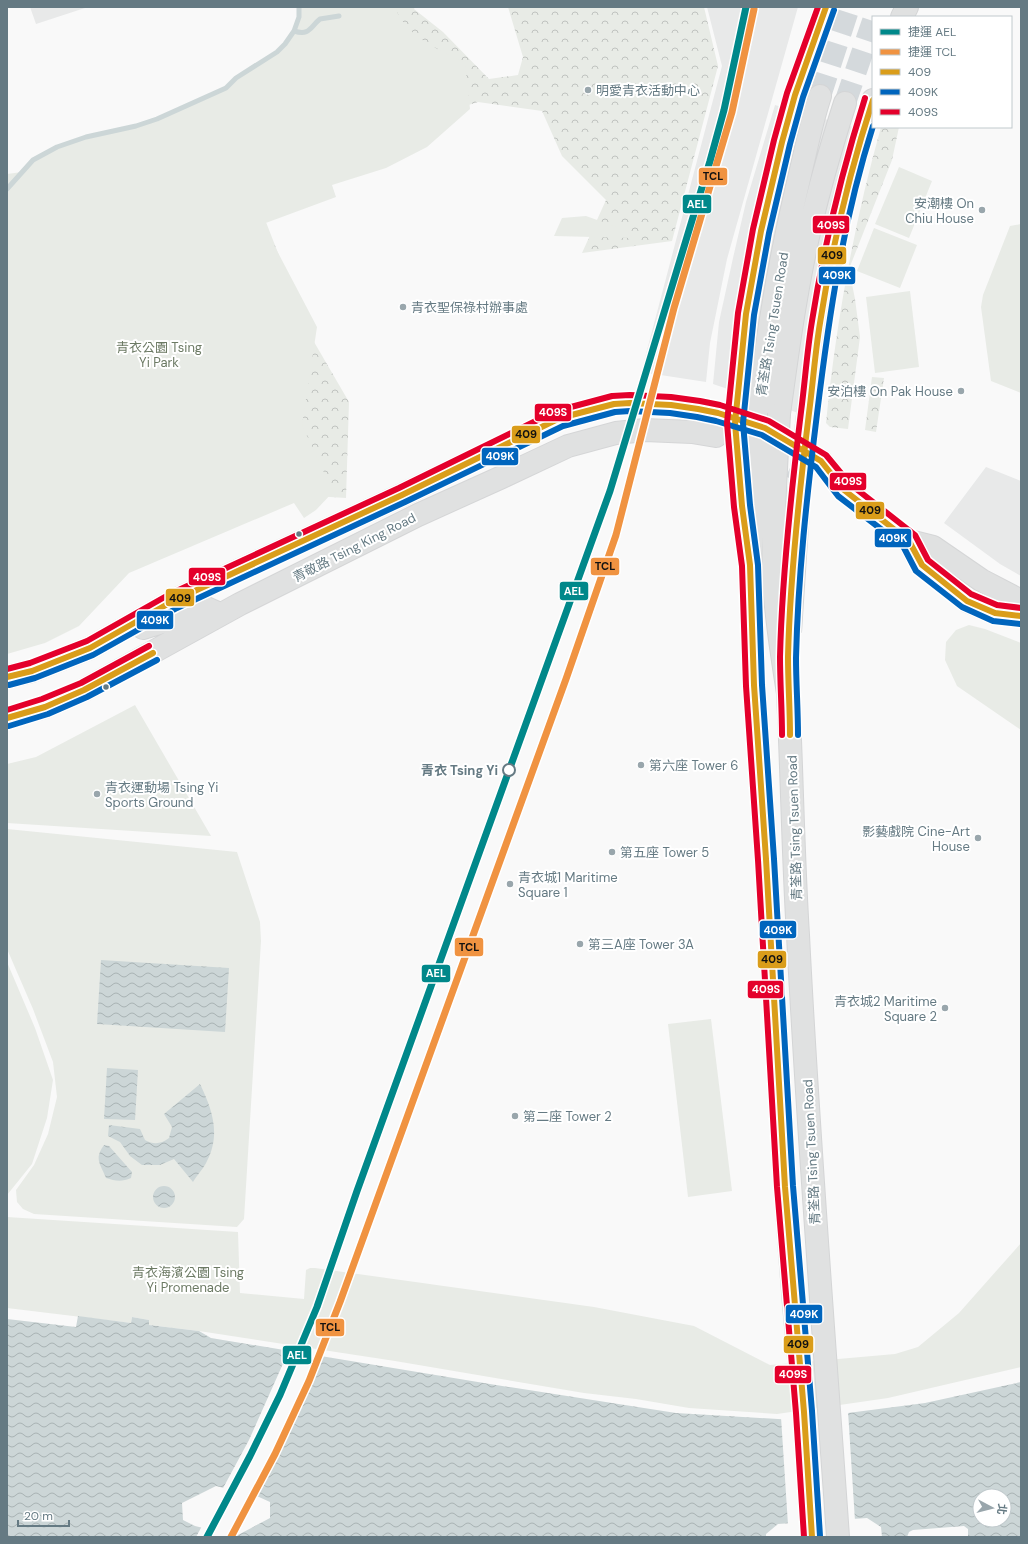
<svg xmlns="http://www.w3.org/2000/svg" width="1028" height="1544" viewBox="0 0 1028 1544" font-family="'DM Sans','Noto Sans TC',sans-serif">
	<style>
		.built { fill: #e8e9e9 }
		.forest { fill: url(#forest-crowns) }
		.park { fill: #e8ebe6 }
		.water { fill: url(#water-waves); fill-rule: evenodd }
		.pier { fill: #f9f9f9 }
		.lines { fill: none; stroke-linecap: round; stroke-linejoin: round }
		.stream { stroke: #ccd6d7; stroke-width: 5 }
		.secondary-tunnel { stroke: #d4d9dc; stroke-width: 22; stroke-dasharray: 22 11; stroke-linecap: butt }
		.primary-tunnel { stroke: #d4d9dc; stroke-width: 22; stroke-dasharray: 22 11; stroke-linecap: butt }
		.secondary-casing { stroke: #d5d6d7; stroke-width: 24 }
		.primary-casing { stroke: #d4d5d6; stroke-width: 24 }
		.secondary { stroke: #e0e1e1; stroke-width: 22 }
		.primary { stroke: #e0e1e1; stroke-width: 22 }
		.primary-bridge-casing { stroke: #d4d5d6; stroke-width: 24; stroke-linecap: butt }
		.primary-bridge { stroke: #e0e1e1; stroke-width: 22 }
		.bus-1-casing { stroke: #fff; stroke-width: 9 }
		.bus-2-casing { stroke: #fff; stroke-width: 9 }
		.bus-3-casing { stroke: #fff; stroke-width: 9 }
		.bus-1 { stroke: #da9d1a; stroke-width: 6 }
		.bus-2 { stroke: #0065bd; stroke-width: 6 }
		.bus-3 { stroke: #e4002b; stroke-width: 6 }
		.metro-1-casing { stroke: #fff; stroke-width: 10 }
		.metro-2-casing { stroke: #fff; stroke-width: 10 }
		.metro-1 { stroke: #00888a; stroke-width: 7 }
		.metro-2 { stroke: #f09341; stroke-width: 7 }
		.poi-dot { fill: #99a6ac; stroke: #fff; stroke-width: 1.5 }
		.bus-dot { fill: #657a83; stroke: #fff; stroke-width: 1.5 }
		.stop-dot { fill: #fff; stroke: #657a83; stroke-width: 2 }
		.labels { text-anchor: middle; stroke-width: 4; stroke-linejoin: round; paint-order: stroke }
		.poi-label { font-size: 13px; fill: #657a83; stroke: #fff; text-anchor: start }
		.street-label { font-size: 13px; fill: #657a83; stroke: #fff }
		.park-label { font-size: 13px; fill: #6c7a64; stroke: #fff }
		.stop-label { font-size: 13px; font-weight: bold; fill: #657a83; stroke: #fff; text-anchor: end }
		.line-badge { stroke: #fff; stroke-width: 1.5 }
		.badge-label { font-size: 11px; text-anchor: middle; font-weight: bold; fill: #fff }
		.pale-badge-label { font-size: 11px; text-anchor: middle; font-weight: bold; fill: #111 }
	</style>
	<defs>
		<pattern id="forest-crowns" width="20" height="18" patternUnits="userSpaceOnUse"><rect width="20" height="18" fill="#e8ebe6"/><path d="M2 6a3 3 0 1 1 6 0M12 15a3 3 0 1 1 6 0" fill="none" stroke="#c0c3c0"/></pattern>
		<pattern id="water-waves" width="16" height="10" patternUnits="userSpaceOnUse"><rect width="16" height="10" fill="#ccd6d7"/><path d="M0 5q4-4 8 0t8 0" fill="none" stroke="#a9b3b4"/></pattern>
	</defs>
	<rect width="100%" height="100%" fill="#f9f9f9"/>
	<path class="built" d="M30 7H88L36 24Z
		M707 7H798L727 259 710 343 706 382 654 374 641 373 722 66Z
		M775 105 871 132 840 258 816 419 713 384 719 322 733 258 746 202Z
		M986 467 1021 481V576L1000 564 944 523Z"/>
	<path class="forest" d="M316 7H415L414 9 443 32 489 79 518 75 523 57 508 7H704L718 66 672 241 582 253 606 200 562 156 542 111 478 102 456 109 264 217 310 335 349 402 346 498 314 496 104 154 274 64Z
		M881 127H899L892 160 849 269 855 299 860 337 848 429 830 427 826 423C836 323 854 223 881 127Z
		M872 377 884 378 876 432 865 430Z"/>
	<path class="park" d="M299 7H395C406 37 438 49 465 63L470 109 427 147 386 168 332 185 336 197 263 224 317 327 302 425 333 492 316 510 304 518 294 503 129 573 79 626 45 643 7 654V174L22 172 33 160 57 147 86 137 136 126 157 119 226 88 236 78 277 52 285 44 294 31 299 17Z
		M899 167 932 181 909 238 875 224Z
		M586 216 628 231 632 238 554 236 562 218Z
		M1021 224V393L991 381 981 307 983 295 1010 226Z
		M874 228 917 245 900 288 857 271Z
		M910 291 919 367 875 373 866 297Z
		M969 625 985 629 1021 643V730L957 686 945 660 946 642 956 630Z
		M135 705 211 836 7 823V764L36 757Z
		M7 829 237 852 260 922 261 941 244 1219 237 1227 34 1214 23 1209 17 1202 16 1190 34 1165 48 1134 57 1097 53 1062 33 1009 7 949Z
		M7 962 35 1028 53 1080 47 1118 32 1164 7 1195Z
		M711 1019 732 1191 688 1197 668 1024Z
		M7 1217 238 1232 240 1293 304 1299 306 1270 310 1268H315L594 1307 694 1326 770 1365 895 1354 918 1347 959 1313 1021 1243V1367L888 1398 777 1414 689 1408 636 1399 584 1393 395 1361 199 1331 149 1325V1320L132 1317 131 1323 7 1308Z"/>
	<path class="water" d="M101 960 229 968 225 1032 97 1024Z
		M107 1068 138 1070 135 1120 104 1119Z
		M200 1084C212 1109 221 1134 207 1161 204 1168 197 1175 193 1182L174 1159 160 1165H142L130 1156 120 1142 108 1136 109 1125 140 1129 145 1140C154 1145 161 1144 169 1138L172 1127 164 1114Z
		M104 1145 109 1146 132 1172 131 1178C122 1182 115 1181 106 1178 100 1163 94 1159 104 1145Z
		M153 1197a11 11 0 1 1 22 0a11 11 0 1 1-22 0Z
		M78 1316 131 1323 132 1317 149 1320V1325L199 1331 211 1338 496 1385 676 1413 794 1420 925 1403 1021 1382V1537H968V1529L964 1526 913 1530 909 1532 907 1537H882L881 1527 867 1518 778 1524 766 1534V1537H7V1319L76 1327ZM216 1486 259 1497 270 1502V1518L236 1536 195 1526 183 1520 182 1503ZM980 1496H1004V1520H980Z"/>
	<path class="pier" d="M290 1348 321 1354 276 1454 253 1497 222 1490 249 1440Z
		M848 1411 855 1521 788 1525 781 1417 794 1418Z
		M202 1526 234 1534 232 1537H196Z"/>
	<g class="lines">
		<path class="stream" d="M294 31 299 17V7
			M7 189 33 160 57 147 86 137 136 126 157 119 226 88 236 78 277 52 285 44 294 31C310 36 310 27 320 19L339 16"/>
		<path class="secondary-tunnel" d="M718 413 765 428 819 460
			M761 452 812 477"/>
		<path class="primary-tunnel" d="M820 96 849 7
			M845 103 873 21"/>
		<g class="secondary-casing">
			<path id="secondary" d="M821 461 844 490 909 541 922 565 967 601 995 613 1021 616
				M909 541 933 547 981 580 1021 601
				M143 628 172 619 204 607 220 614
				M7 677 32 671 90 648 173 601 402 495 560 418 614 404 630 403 671 405 718 413
				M7 718 45 707 84 690 240 604 418 515 502 477 568 446 616 433 645 430 692 432 716 436"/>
		</g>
		<g class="primary-casing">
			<path id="primary" d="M902 17 907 7
				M754 268C765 210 778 152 795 96 804 66 816 37 826 7
				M779 414C787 355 795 296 808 237 818 192 831 147 845 103
				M808 415C813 380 816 344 822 309 833 239 850 168 873 100
				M758 425C765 339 781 253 801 170 807 145 812 120 820 96
				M748 546 750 565 754 685 766 859 785 1187 794 1305 804 1412 812 1537
				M788 693C792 774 793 855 798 935 808 1136 824 1336 838 1537"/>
		</g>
		<use href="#secondary" class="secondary"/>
		<use href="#primary" class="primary"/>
		<g class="primary-bridge-casing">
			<path id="primary-bridge" d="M779 414C776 470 772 526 774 582 776 619 782 656 788 693
				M742 506 735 423 746 314 754 268
				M750 565 758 425
				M790 632 799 495 808 415"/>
		</g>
		<use href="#primary-bridge" class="primary-bridge"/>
		<g class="bus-1-casing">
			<path id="bus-1" d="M7 677 32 671 90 648 173 601 402 495 560 418 614 404 630 403 671 405 698 409 718 413 765 428 821 461 844 490 909 541 922 565 967 601 995 613 1021 616
				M7 718 45 707 84 690 153 653
				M790 735C790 709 788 683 788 657 790 576 799 494 809 413 813 383 815 353 820 323 832 247 849 173 873 100
				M812 1537 804 1412 785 1187 766 859 754 685 750 565 742 506 735 423 746 314 761 231 782 142 795 95 826 7"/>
		</g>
		<g class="bus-2-casing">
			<path id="bus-2" d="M9 685 35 678 93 655 177 608 405 502 563 426 615 412 630 411 670 413 697 417 716 421 762 435 816 467 838 496 903 546 916 571 962 607 993 621 1020 624
				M9 726 48 714 87 697 157 660
				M798 735C798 709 796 683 796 658 798 576 807 495 817 414 829 316 843 220 873 126
				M820 1536 812 1411 793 1186 774 859 762 685 758 565 750 505 743 423 754 315 769 233 790 144 803 97 834 10"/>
		</g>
		<g class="bus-3-casing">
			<path id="bus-3" d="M7 669 30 663 87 641 170 594 399 488 556 411 612 396 630 395 671 397 700 401 720 405 769 421 826 455 850 484 915 535 928 560 971 594 997 605 1021 608
				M7 710 42 699 81 683 149 646
				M782 735C782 709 780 683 780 657 782 575 791 493 801 412 805 382 807 351 812 321 824 245 842 171 865 98
				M804 1537 796 1413 777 1187 758 860 746 686 742 566 734 507 727 423 738 313 753 229 774 140 787 93 818 7"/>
		</g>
		<use href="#bus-1" class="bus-1"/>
		<use href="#bus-2" class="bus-2"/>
		<use href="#bus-3" class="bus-3"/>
		<g class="metro-1-casing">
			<path id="metro-1" d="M207 1537 250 1456 280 1395 317 1307 357 1191 610 491 710 161 724 110 746 7"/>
		</g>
		<g class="metro-2-casing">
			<path id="metro-2" d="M231 1537 275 1454 309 1381 340 1302 566 679 616 535 674 308 732 112 754 9"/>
		</g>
		<use href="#metro-1" class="metro-1"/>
		<use href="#metro-2" class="metro-2"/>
	</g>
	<g class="poi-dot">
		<circle cx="588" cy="90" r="4"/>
		<circle cx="982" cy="210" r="4"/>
		<circle cx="403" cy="307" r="4"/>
		<circle cx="961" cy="391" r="4"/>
		<circle cx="641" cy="765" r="4"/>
		<circle cx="97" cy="794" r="4"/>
		<circle cx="978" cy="838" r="4"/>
		<circle cx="612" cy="852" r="4"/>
		<circle cx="510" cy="884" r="4"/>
		<circle cx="580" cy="944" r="4"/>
		<circle cx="945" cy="1008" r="4"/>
		<circle cx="515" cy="1116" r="4"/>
	</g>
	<g class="bus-dot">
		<circle cx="299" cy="534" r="3.5"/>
		<circle cx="106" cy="687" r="3.5"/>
	</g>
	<circle class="stop-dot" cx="509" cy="770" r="6"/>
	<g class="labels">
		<g class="poi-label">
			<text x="596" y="95">明愛青衣活動中心</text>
			<text x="974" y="208" text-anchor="end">安潮樓 On<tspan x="974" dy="15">Chiu House</tspan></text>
			<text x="411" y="312">青衣聖保祿村辦事處</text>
			<text x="953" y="396" text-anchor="end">安泊樓 On Pak House</text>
			<text x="649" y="770">第六座 Tower 6</text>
			<text x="105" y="792">青衣運動場 Tsing Yi<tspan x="105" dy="15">Sports Ground</tspan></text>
			<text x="970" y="836" text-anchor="end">影藝戲院 Cine-Art<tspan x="970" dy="15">House</tspan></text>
			<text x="620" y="857">第五座 Tower 5</text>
			<text x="518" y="882">青衣城1 Maritime<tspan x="518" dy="15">Square 1</tspan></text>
			<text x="588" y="949">第三A座 Tower 3A</text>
			<text x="937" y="1006" text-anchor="end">青衣城2 Maritime<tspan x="937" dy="15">Square 2</tspan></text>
			<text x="523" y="1121">第二座 Tower 2</text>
		</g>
		<g class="street-label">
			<text transform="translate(772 324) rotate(-81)" y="5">青荃路 Tsing Tsuen Road</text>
			<text transform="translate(354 547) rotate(-27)" y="5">青敬路 Tsing King Road</text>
			<text transform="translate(794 828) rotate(-92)" y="5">青荃路 Tsing Tsuen Road</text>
			<text transform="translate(811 1152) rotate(-93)" y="5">青荃路 Tsing Tsuen Road</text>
		</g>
		<g class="park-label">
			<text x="159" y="352">青衣公園 Tsing<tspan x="159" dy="15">Yi Park</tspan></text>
			<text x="188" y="1277">青衣海濱公園 Tsing<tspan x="188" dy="15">Yi Promenade</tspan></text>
		</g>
		<g class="stop-label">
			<text x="498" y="775">青衣 Tsing Yi</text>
		</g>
	</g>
	<g class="line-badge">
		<rect x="698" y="167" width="30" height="19" rx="4" fill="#f09341"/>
		<rect x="682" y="194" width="30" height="20" rx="4" fill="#00888a"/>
		<rect x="812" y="215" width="38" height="19" rx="4" fill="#e4002b"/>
		<rect x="817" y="246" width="30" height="19" rx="4" fill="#da9d1a"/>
		<rect x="818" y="266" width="38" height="19" rx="4" fill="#0065bd"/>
		<rect x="534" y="403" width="38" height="19" rx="4" fill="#e4002b"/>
		<rect x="511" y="425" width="30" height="19" rx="4" fill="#da9d1a"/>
		<rect x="481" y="447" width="38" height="19" rx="4" fill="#0065bd"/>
		<rect x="829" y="472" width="38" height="19" rx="4" fill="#e4002b"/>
		<rect x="855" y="501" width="30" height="19" rx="4" fill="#da9d1a"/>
		<rect x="874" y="528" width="38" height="20" rx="4" fill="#0065bd"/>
		<rect x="590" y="557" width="30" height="19" rx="4" fill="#f09341"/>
		<rect x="188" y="567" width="38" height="19" rx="4" fill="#e4002b"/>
		<rect x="559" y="581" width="30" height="20" rx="4" fill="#00888a"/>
		<rect x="165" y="588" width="30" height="19" rx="4" fill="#da9d1a"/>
		<rect x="136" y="610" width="38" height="20" rx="4" fill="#0065bd"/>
		<rect x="759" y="920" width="38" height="19" rx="4" fill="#0065bd"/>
		<rect x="454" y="937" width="30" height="20" rx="4" fill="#f09341"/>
		<rect x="757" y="950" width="30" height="19" rx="4" fill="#da9d1a"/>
		<rect x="421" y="964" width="30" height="19" rx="4" fill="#00888a"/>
		<rect x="747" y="980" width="37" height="19" rx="4" fill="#e4002b"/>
		<rect x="785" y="1304" width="38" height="20" rx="4" fill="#0065bd"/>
		<rect x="315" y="1318" width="30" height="19" rx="4" fill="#f09341"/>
		<rect x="783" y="1335" width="31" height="19" rx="4" fill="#da9d1a"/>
		<rect x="282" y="1345" width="30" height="20" rx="4" fill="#00888a"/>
		<rect x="774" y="1365" width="38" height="19" rx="4" fill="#e4002b"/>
	</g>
	<g class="badge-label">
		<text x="697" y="208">AEL</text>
		<text x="831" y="229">409S</text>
		<text x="837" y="279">409K</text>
		<text x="553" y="416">409S</text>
		<text x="500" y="460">409K</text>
		<text x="848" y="485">409S</text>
		<text x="893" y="542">409K</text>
		<text x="207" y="581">409S</text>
		<text x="574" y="595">AEL</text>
		<text x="155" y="624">409K</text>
		<text x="778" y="934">409K</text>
		<text x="436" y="977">AEL</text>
		<text x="766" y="993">409S</text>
		<text x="804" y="1318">409K</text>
		<text x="297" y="1359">AEL</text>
		<text x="793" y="1378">409S</text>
	</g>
	<g class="pale-badge-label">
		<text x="713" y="180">TCL</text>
		<text x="832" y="259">409</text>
		<text x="526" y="438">409</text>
		<text x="870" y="514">409</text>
		<text x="605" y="570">TCL</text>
		<text x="180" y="602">409</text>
		<text x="469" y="951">TCL</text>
		<text x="772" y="963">409</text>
		<text x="330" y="1331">TCL</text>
		<text x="798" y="1348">409</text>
	</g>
	<rect width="1028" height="1544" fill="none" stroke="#657a83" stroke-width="16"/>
	<rect x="872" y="16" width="140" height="112" fill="#ffffff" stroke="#c1cacd"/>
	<rect x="880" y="29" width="20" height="6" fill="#00888a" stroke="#c1cacd"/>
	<text x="908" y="36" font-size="12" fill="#657a83">捷運 AEL</text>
	<rect x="880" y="49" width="20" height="6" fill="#f09341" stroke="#c1cacd"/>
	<text x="908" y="56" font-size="12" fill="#657a83">捷運 TCL</text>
	<rect x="880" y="69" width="20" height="6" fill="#da9d1a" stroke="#c1cacd"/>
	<text x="908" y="76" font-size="12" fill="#657a83">409</text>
	<rect x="880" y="89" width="20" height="6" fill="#0065bd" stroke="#c1cacd"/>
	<text x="908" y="96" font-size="12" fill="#657a83">409K</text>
	<rect x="880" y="109" width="20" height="6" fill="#e4002b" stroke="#c1cacd"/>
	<text x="908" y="116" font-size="12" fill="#657a83">409S</text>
	<g transform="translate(992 1508) rotate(97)"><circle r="19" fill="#ffffff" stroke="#c1cacd"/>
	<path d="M0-3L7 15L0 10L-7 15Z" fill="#99a6ac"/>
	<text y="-6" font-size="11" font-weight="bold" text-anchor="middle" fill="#657a83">北</text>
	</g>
	<path d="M18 1520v6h51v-6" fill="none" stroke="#657a83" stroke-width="2"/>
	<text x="24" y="1520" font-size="12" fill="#657a83" stroke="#ffffff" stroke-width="3" paint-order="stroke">20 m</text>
</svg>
